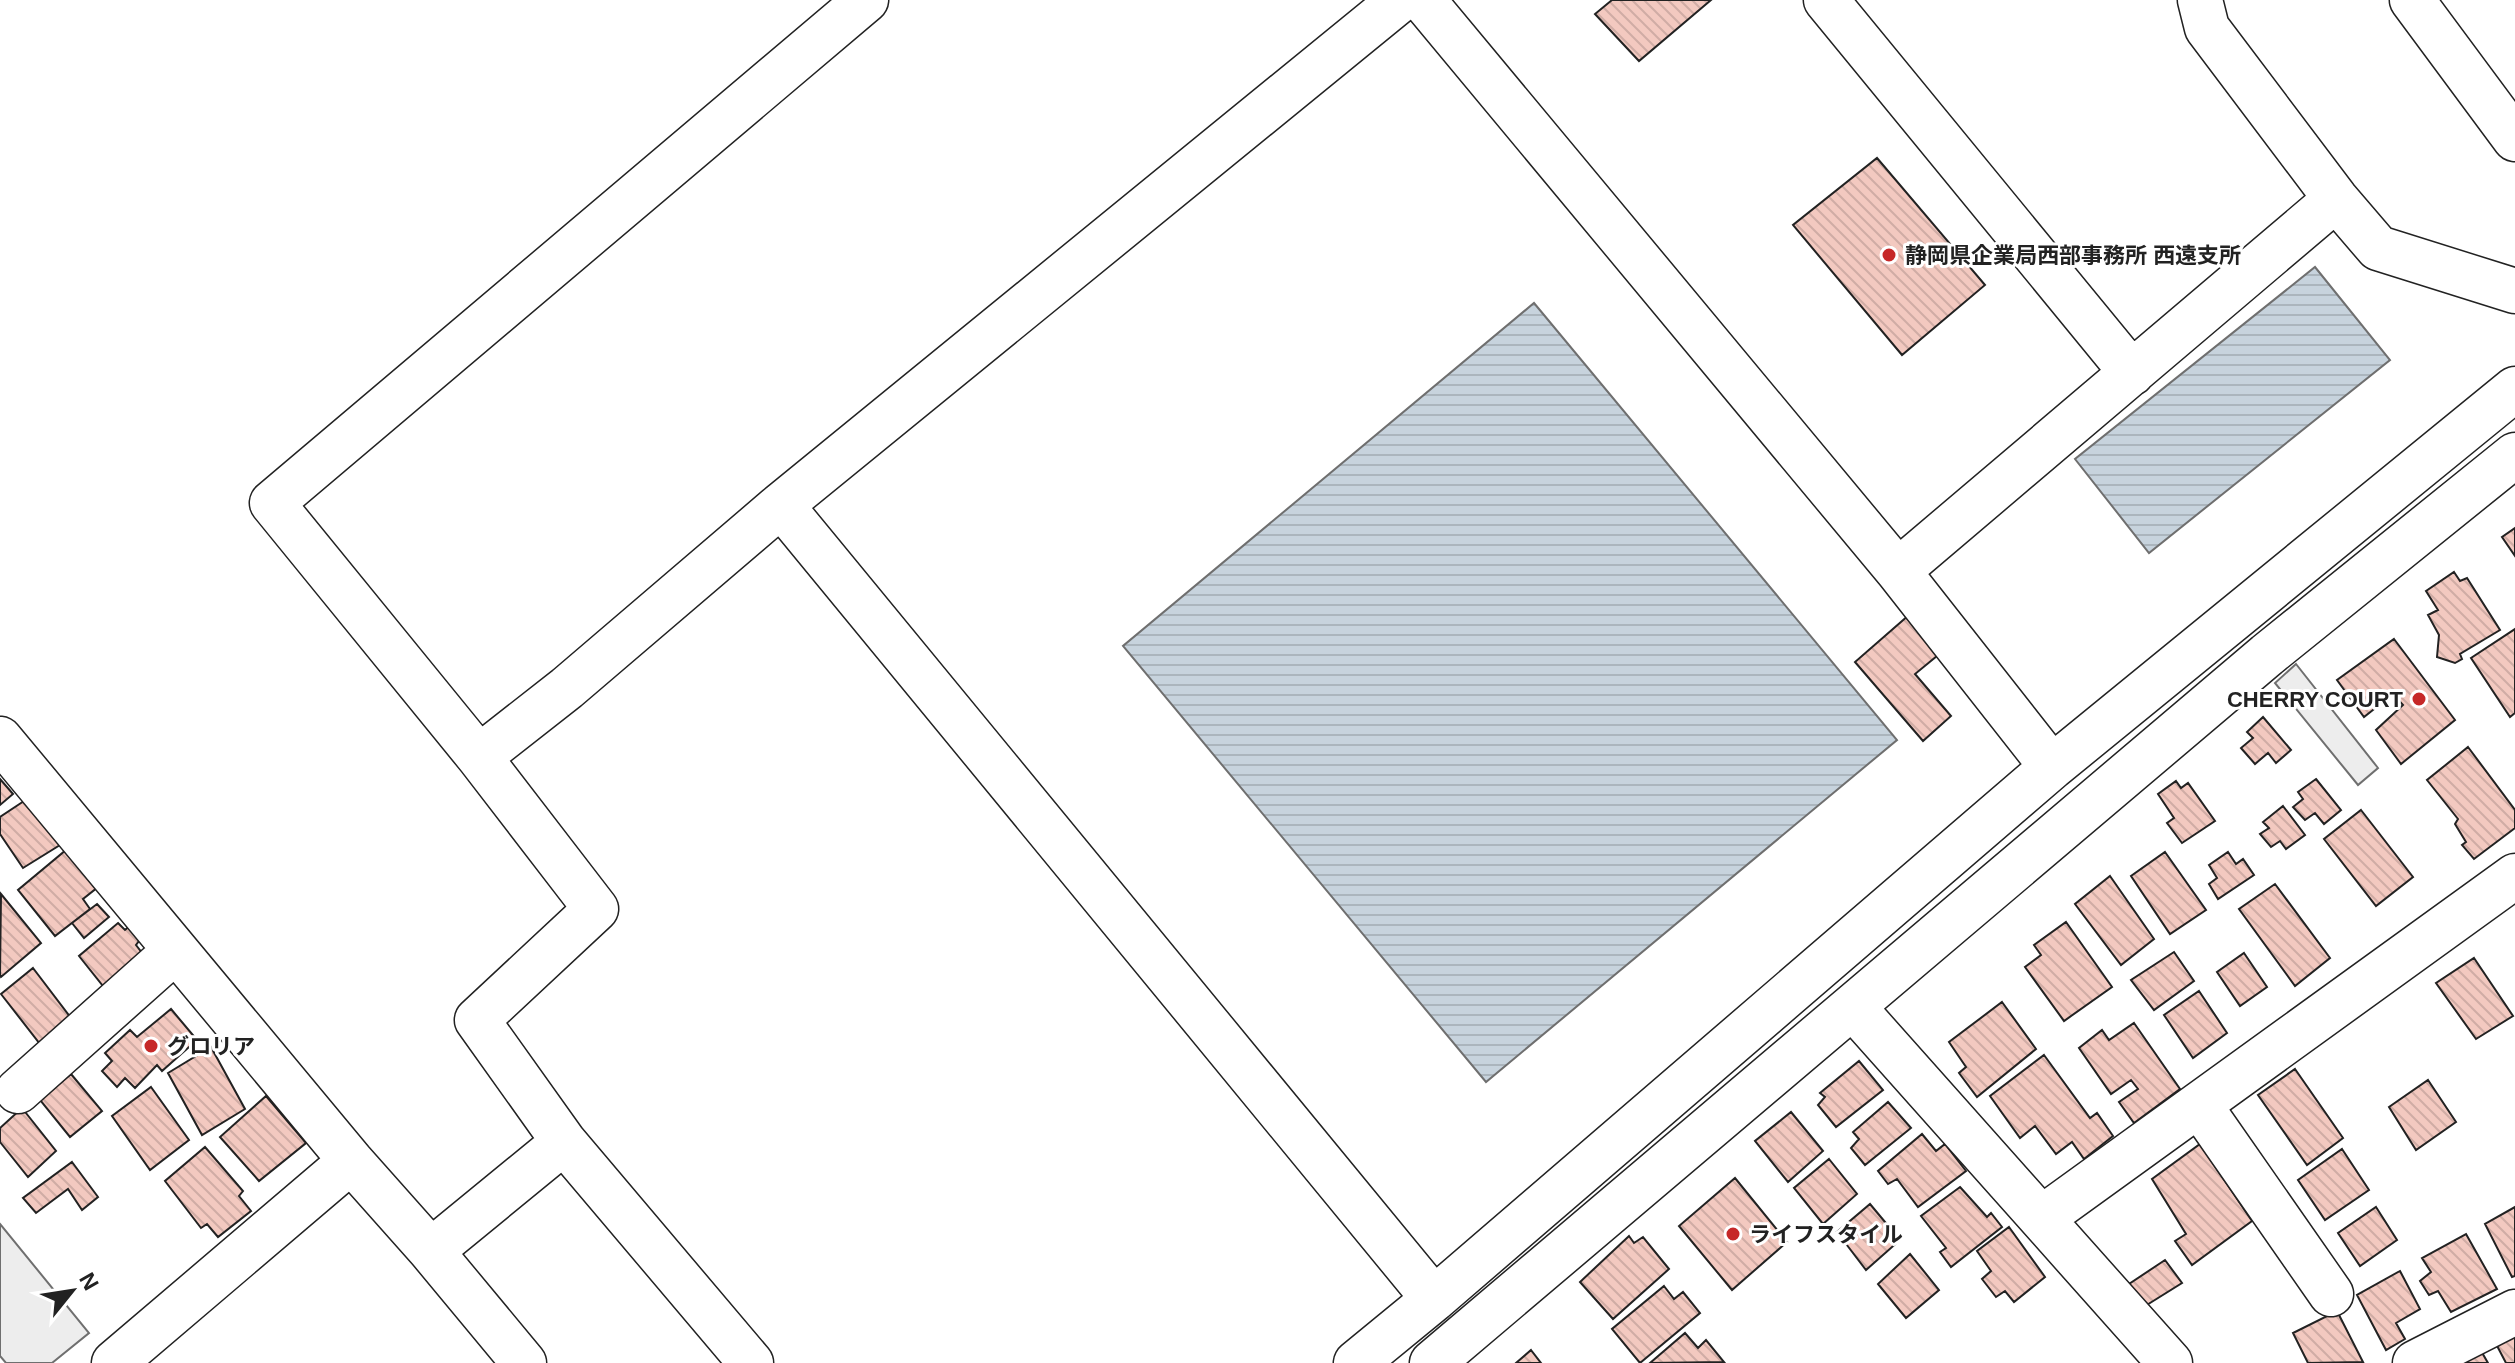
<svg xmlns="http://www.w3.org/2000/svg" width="2515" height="1363" viewBox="0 0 2515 1363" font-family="Arial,'Noto Sans JP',sans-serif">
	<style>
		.parking { fill: #ededed; stroke: #6f6f6f; stroke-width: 2 }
		.water { fill: url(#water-rules); stroke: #6f6f6f; stroke-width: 2 }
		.building { fill: url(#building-back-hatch); stroke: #222; stroke-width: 2 }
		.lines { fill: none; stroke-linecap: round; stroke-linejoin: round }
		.minor-casing { stroke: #222; stroke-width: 47 }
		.minor { stroke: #fff; stroke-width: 44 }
		.poi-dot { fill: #c62828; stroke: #fff; stroke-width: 3 }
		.labels { text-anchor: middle; stroke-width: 6; stroke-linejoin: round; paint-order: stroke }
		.poi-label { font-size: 22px; font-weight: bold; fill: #222; stroke: #fff; text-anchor: start }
	</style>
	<defs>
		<pattern id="water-rules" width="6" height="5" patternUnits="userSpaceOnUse" patternTransform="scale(2)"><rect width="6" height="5" fill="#c7d3dd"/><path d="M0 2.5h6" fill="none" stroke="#abb5bd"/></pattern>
		<pattern id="building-back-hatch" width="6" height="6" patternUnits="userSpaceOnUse" patternTransform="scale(2)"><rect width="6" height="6" fill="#f3c9c0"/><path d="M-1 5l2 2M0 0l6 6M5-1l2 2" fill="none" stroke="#d0aca5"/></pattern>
	</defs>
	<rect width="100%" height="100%" fill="#fff"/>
	<path class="parking" d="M2296 664 2378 768 2358 785 2275 683Z
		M0 1224 89 1333 52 1363H6L0 1356Z"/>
	<path class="water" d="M2315 267 2390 360 2149 553 2075 459Z
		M1534 303 1897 740 1486 1082 1123 646Z"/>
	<path class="building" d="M1612 0H1711L1639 61 1595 14Z
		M1877 158 1985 285 1902 355 1793 225Z
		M2515 528V556L2502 537Z
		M2454 572 2460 581 2467 578 2500 630 2460 654 2462 659 2455 663 2437 657 2439 635 2428 615 2438 610 2426 591Z
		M1917 608 1949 646 1915 674 1951 716 1923 741 1855 662Z
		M2515 629V713L2510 717 2471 658Z
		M2394 639 2455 720 2401 764 2376 730 2403 705 2393 694 2364 717 2337 680Z
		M2263 717 2291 750 2276 763 2268 753 2255 764 2241 748 2253 738 2247 732Z
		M2468 747 2515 810V828L2474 859 2462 845 2466 842 2455 824 2458 819 2427 780Z
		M0 779 13 794 0 805Z
		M2316 779 2341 810 2324 824 2315 813 2305 820 2293 807 2303 799 2298 792Z
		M2176 781 2181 788 2188 783 2215 821 2182 843 2167 823 2174 818 2158 794Z
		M27 799 60 845 23 868 0 834V817Z
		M2283 806 2305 835 2286 849 2280 841 2271 847 2260 834 2269 828 2263 822Z
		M2361 810 2413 877 2376 906 2324 839Z
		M66 850 98 887 83 899 90 909 55 936 18 890Z
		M2165 852 2206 910 2170 934 2131 876Z
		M2228 852 2236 864 2243 859 2254 875 2218 899 2209 884 2217 878 2209 865Z
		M2110 876 2154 939 2121 965 2075 904Z
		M2275 884 2330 958 2295 986 2239 909Z
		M1 894 41 943 1 977 0 975Z
		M97 904 109 917 84 938 72 923Z
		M2066 922 2112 987 2064 1021 2025 967 2041 955 2034 945Z
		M118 923 125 930 132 924 142 937 136 945 146 958 107 991 79 956Z
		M2174 952 2194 981 2154 1010 2131 980Z
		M2244 953 2267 987 2240 1006 2217 972Z
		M2474 958 2513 1016 2476 1039 2436 983Z
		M33 968 71 1018 40 1044 1 994Z
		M2199 991 2227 1033 2193 1058 2164 1015Z
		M2002 1002 2036 1049 1977 1097 1959 1073 1966 1067 1949 1042Z
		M171 1009 197 1040 162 1071 157 1065 135 1088 125 1078 117 1087 102 1071 112 1061 105 1053 130 1030 137 1037Z
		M2134 1023 2180 1089 2134 1123 2119 1102 2138 1089 2131 1080 2111 1094 2079 1048 2102 1030 2109 1040Z
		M211 1047 245 1109 202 1135 168 1073Z
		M2044 1055 2090 1118 2097 1113 2113 1136 2084 1159 2072 1142 2056 1154 2035 1126 2020 1138 1990 1096Z
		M1859 1061 1883 1090 1836 1127 1818 1105 1825 1097 1820 1093Z
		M2295 1069 2343 1138 2307 1165 2258 1095Z
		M71 1074 102 1111 70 1137 40 1100Z
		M2428 1080 2456 1122 2416 1150 2389 1107Z
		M151 1087 189 1140 150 1170 112 1116Z
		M266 1096 306 1143 259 1181 220 1137Z
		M1888 1102 1911 1128 1865 1165 1851 1148 1859 1139 1853 1132Z
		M22 1108 56 1151 28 1177 0 1142V1128Z
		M1791 1112 1823 1151 1788 1182 1755 1141Z
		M1922 1134 1936 1151 1945 1144 1966 1171 1918 1207 1897 1179 1888 1184 1878 1171Z
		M2200 1144 2252 1221 2192 1265 2175 1241 2186 1234 2152 1179Z
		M205 1147 243 1191 239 1196 251 1211 218 1237 207 1224 201 1228 165 1181Z
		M2342 1149 2369 1190 2325 1220 2298 1180Z
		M1829 1159 1857 1194 1823 1224 1794 1188Z
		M72 1162 98 1197 82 1210 68 1189 36 1213 23 1198Z
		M1735 1178 1787 1242 1732 1290 1679 1226Z
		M1960 1187 1987 1217 1991 1213 2002 1227 1951 1267 1940 1252 1946 1248 1921 1216Z
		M1870 1204 1900 1240 1866 1270 1837 1232Z
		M2376 1207 2397 1240 2360 1266 2338 1233Z
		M2515 1207V1276L2512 1277 2485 1224Z
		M2009 1227 2045 1277 2014 1302 2005 1291 1996 1297 1982 1279 1991 1271 1977 1251Z
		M2466 1234 2497 1289 2451 1312 2438 1291 2429 1295 2420 1281 2431 1272 2422 1258Z
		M1629 1236 1634 1243 1643 1237 1669 1269 1613 1319 1580 1282Z
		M1910 1254 1939 1290 1906 1318 1878 1284Z
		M2165 1260 2182 1283 2142 1308 2126 1286Z
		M2400 1271 2420 1309 2396 1323 2405 1339 2386 1350 2357 1295Z
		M1664 1286 1674 1299 1683 1292 1700 1313 1640 1363 1612 1329Z
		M2337 1311 2363 1362 2308 1363 2293 1333Z
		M1685 1333 1698 1348 1706 1340 1724 1362 1650 1363Z
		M2515 1333V1363H2506L2495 1342Z
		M2480 1349 2488 1363H2453Z
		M1531 1350 1541 1363H1516Z"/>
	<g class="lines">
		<g class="minor-casing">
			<path id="minor" d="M1423 0 1898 571 2052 767
				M1826 0 2132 373
				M2200 0 2207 28 2336 199 2378 248 2515 291
				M2412 0 2515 139
				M781 505 1434 1299
				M1898 571 2336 199
				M0 739 351 1161 431 1251 524 1363
				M479 757 567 688 781 505 1400 0
				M1853 1007 2170 1363
				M18 1091 175 951
				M2200 1106 2331 1294
				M2042 1218 2515 876
				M431 1251 564 1142
				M114 1363 351 1161
				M751 1363 564 1142 477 1020 596 909 479 757 272 503 866 0
				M1356 1363 1434 1299 2052 767 2515 389
				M1432 1363 2267 655 2515 455
				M2415 1363 2515 1312"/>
		</g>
		<use href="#minor" class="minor"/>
	</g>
	<g class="poi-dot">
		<circle cx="1889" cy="255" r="8"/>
		<circle cx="2419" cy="699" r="8"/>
		<circle cx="151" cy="1046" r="8"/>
		<circle cx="1733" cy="1234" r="8"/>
	</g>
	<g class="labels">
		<g class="poi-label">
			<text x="1905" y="263">静岡県企業局西部事務所 西遠支所</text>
			<text x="2403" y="707" text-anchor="end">CHERRY COURT</text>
			<text x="167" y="1054">グロリア</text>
			<text x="1749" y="1242">ライフスタイル</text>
		</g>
	</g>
	<g transform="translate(72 1291) rotate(60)" stroke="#ffffff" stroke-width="6" paint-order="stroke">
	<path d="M0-6L14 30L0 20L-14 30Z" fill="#222222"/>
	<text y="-12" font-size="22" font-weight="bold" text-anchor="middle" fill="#222222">N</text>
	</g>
</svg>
